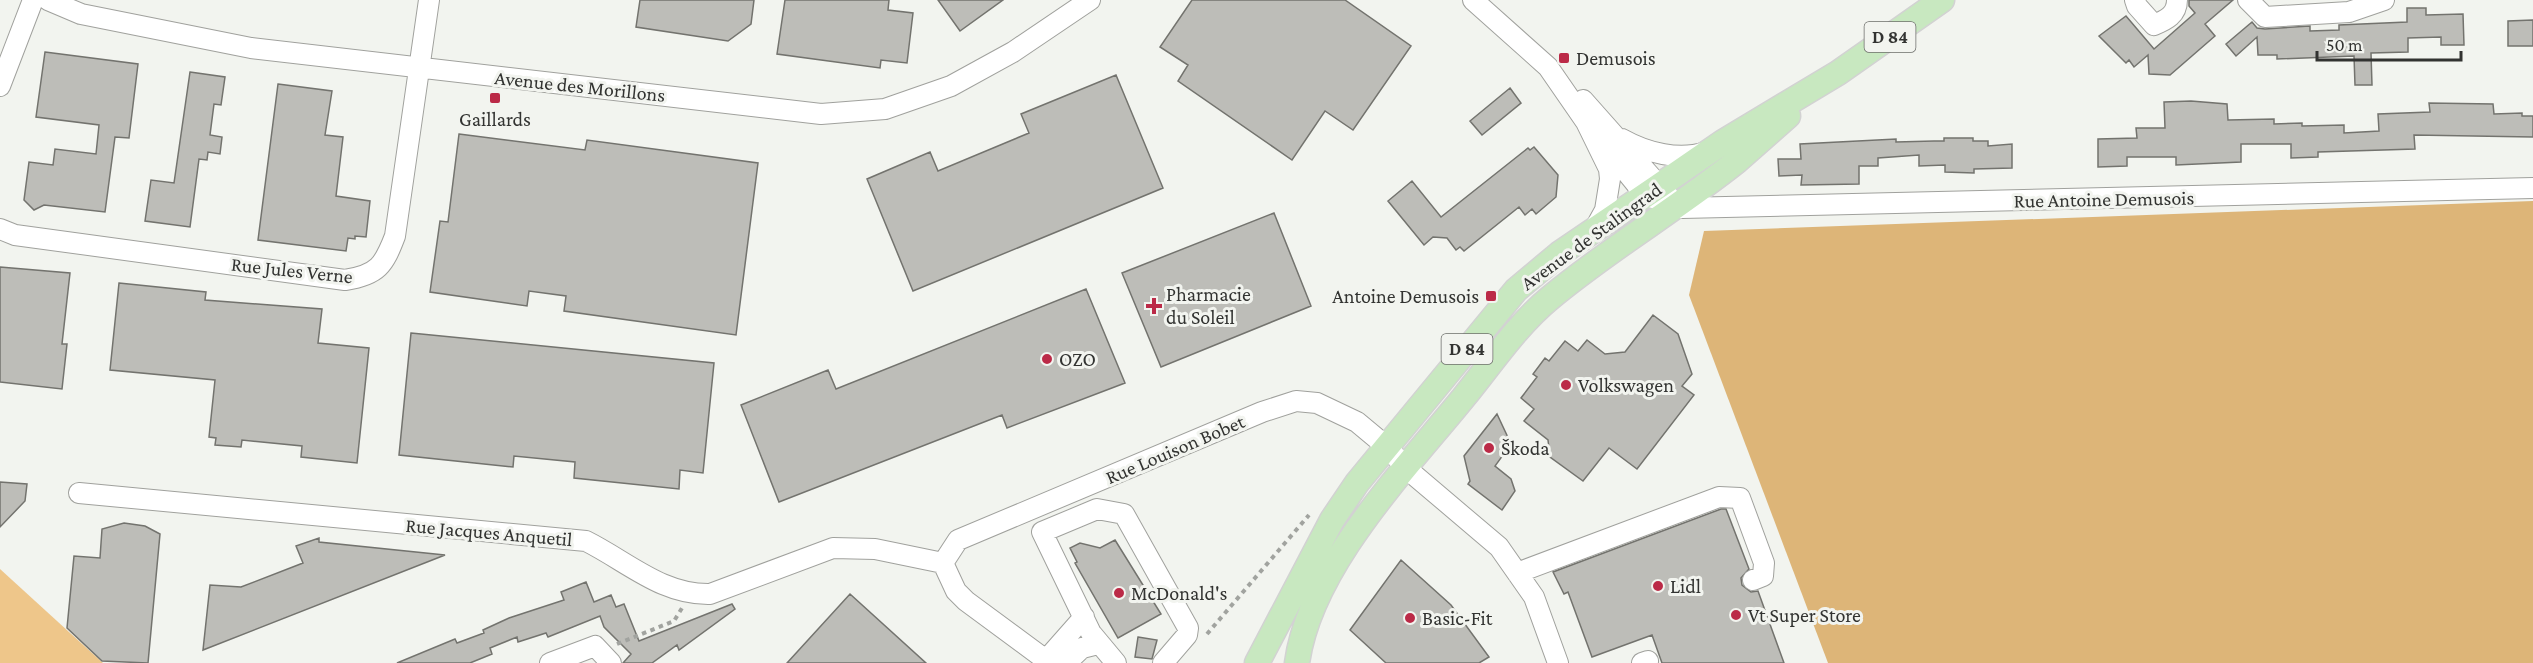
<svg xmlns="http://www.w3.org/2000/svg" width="2533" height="663" viewBox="0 0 2533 663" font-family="'Crimson Pro',serif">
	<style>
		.green { fill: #eec68a }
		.forest { fill: #ddb578 }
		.building { fill: #bdbdb8; stroke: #73736e; stroke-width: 1.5 }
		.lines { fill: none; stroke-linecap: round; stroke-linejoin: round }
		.minor-casing { stroke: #a0a19d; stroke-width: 22 }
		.major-casing { stroke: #d2d2d2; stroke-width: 27 }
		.path { stroke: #a1a39f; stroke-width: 4; stroke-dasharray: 4.5 4.5; stroke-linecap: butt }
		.minor { stroke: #fff; stroke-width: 20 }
		.major { stroke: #c8e8c0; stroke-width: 24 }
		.poi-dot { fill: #bb2a47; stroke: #f2f4ef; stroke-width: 2 }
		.labels { text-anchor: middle; stroke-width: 6; stroke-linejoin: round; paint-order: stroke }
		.shield { fill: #f2f4ef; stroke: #6c6d6a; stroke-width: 1.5 }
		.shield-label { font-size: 18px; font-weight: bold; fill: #323331 }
		.poi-label { font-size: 20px; fill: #323331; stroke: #f2f4ef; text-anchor: start }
		.street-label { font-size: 20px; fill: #323331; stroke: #f2f4ef }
	</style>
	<rect width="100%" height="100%" fill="#f2f4ef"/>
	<path class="green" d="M0 569 103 663H0Z"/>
	<path class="forest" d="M2533 201V663H1828L1689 295 1704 231Z"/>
	<path class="building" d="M640 0H754L751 24 728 41 636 27Z
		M785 0H889L888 10 913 13 907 63 881 60 880 68 777 54Z
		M938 0H1003L960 31Z
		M1192 0H1345L1411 46 1353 130 1325 111 1292 160 1178 81 1188 65 1160 47Z
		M2189 0H2233L2205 24 2215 36 2170 75 2149 74 2148 55 2134 67 2129 60 2126 63 2099 36 2126 16 2154 49 2195 13 2189 6Z
		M2407 8H2426V15L2463 14 2464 45H2441V37L2408 38V52L2371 53 2372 85H2355L2354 56 2277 59V55H2258L2257 37 2236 56 2226 44 2252 22 2257 28 2265 29 2310 26V31L2339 30V25L2407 22Z
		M2533 20V46H2508V21Z
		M45 52 138 64 129 138 115 137 105 212 44 205 34 210 24 200 29 162 53 165 55 149 96 154 99 125 36 117Z
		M190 72 225 77 221 105 214 104 210 135 222 137 220 154 208 152 207 160 199 159 190 227 145 221 151 180 174 183Z
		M1116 75 1163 188 913 291 867 179 930 152 938 171 1029 133 1021 114Z
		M278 84 332 91 325 135 343 137 336 196 370 201 366 237 355 236V239L348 238 346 251 258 240Z
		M1510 88 1521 103 1482 135 1470 121Z
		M2191 101 2227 104 2228 120 2274 119V124L2302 123V126L2344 125V133L2379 131 2378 114 2430 112 2429 103 2493 104 2494 114 2522 113V116H2533V137L2414 135 2415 149 2318 152V157L2291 158V144H2241V162L2176 165V157H2127V166L2098 167V139L2137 138 2136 128H2165L2164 102Z
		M459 134 585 150 587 140 758 163 736 335 564 311 566 296 529 291 527 306 430 292 440 221 448 222Z
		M1944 138H1973V141H1988V146L2012 144V168L1974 169V173L1945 172V165L1919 166V155L1878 158V166H1859V184L1801 185 1802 175 1779 176 1778 159H1801L1800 144 1896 139V142L1934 141H1944Z
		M1534 147 1558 175 1556 197 1536 214 1532 209 1525 215 1519 207 1464 251 1460 247 1456 250 1447 238 1433 237 1424 245 1388 201 1412 181 1441 217 1528 148 1530 150Z
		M1274 213 1311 306 1161 367 1122 273Z
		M0 267 70 273 62 344H67L62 389 0 382Z
		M119 283 206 292 205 300 322 309 318 343 369 348 357 463 301 457 302 446 242 440 241 447 215 445 216 438 209 437 215 380 110 370Z
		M1086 289 1125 383 1007 428 1002 415 779 502 741 405 828 370 836 389Z
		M1653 315 1678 334 1692 374 1682 386 1694 395 1637 469 1609 448 1583 481 1550 457 1548 440 1524 421 1534 409 1521 398 1537 377 1533 374 1545 358 1549 361 1565 341 1578 351 1587 340 1605 354 1625 352Z
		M411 333 714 363 703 473 680 470 679 489 574 478 575 462 514 456 513 467 399 455Z
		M1497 414 1511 444 1495 466 1511 479 1515 491 1502 510 1468 484 1470 481 1464 456Z
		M0 482 27 484 25 501 0 527Z
		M1721 509H1726L1749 569 1741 578 1742 585 1751 592 1758 591 1784 663H1662L1652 635 1592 657 1568 592 1564 594 1553 572Z
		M124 523 145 526 160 534 148 663 102 661 67 628 74 556 100 558 102 529Z
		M319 538V542L445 555 203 650 210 585 241 587 303 563 296 546Z
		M1115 540 1161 614 1118 638 1075 563 1077 562 1070 548 1080 543 1100 548Z
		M1401 560 1451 605 1489 657 1479 663H1386L1350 630Z
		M586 582 594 602 611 595 616 607 624 604 639 641 732 604 735 609 679 650 677 645 652 663H623L631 654 604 627 600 616 548 637 546 633 518 642 517 637 490 648 492 654 470 663H397L455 639 457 643 484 633 483 630 509 618 564 600 561 592Z
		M850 594 926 663H787Z
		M1138 637 1157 640 1152 659 1135 657Z"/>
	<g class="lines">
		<g class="minor-casing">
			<path id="minor" d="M48 0 81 14 251 48 821 114 885 109 951 86 1013 52 1090 0
				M1473 0 1548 67 1586 122 1609 169 1610 179 1605 210 1594 230
				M2135 0 2137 6 2154 25C2166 20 2177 15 2177 0
				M2248 0 2265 17 2349 12 2384 0
				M0 86 33 0
				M1583 100 1669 197
				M1586 122 1645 195 1682 208 2533 188
				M1622 139C1647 153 1679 161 1706 152
				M0 229 15 235 345 280C378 275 384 265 395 236L429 0
				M79 493 586 541C628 562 662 595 710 594L833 548 875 549 943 563
				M943 563 958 540 1262 412 1296 401 1317 403 1357 422 1387 447 1407 469 1499 547 1534 597 1558 663
				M943 563 956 591 966 601 1050 663
				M1517 573 1719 497 1740 498 1764 563 1763 576 1753 580
				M1046 660 1084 617
				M550 663 595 646 611 663
				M1066 663 1082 648 1098 644
				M1116 663 1091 633 1042 532 1097 509 1124 514 1188 628 1187 635 1163 663
				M1642 663 1648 661"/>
		</g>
		<g class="major-casing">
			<path id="major" d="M1257 663 1332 520 1357 483 1516 290 1559 254 1659 186 1723 142 1838 73 1942 0
				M1297 663C1310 567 1404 471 1464 397 1491 364 1517 325 1550 298 1610 248 1677 209 1737 161 1754 146 1771 131 1788 116"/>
		</g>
		<path class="path" d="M1207 634 1309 515
			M617 644 674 621 682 608"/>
		<use href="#minor" class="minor"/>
		<use href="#major" class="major"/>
	</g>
	<g class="poi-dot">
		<rect x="1558" y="52" width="12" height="12" rx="3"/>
		<rect x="489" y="92" width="12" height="12" rx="3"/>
		<rect x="1485" y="290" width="12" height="12" rx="3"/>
		<path d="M1151 297h6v6h6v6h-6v6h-6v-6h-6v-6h6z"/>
		<circle cx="1047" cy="359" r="6"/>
		<circle cx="1566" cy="385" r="6"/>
		<circle cx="1489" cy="448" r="6"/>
		<circle cx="1658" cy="586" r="6"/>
		<circle cx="1119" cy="593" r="6"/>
		<circle cx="1736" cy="615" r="6"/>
		<circle cx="1410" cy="618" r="6"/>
	</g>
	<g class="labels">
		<g class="shield">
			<rect x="1864.5" y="22" width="51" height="30" rx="4.5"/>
			<rect x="1441.5" y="334" width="51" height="30" rx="4.5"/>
		</g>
		<g class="shield-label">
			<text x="1890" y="43">D 84</text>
			<text x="1467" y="355">D 84</text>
		</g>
		<g class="poi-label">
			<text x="1576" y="65">Demusois</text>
			<text x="495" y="126" text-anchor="middle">Gaillards</text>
			<text x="1166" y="301">Pharmacie<tspan x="1166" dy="23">du Soleil</tspan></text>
			<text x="1479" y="303" text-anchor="end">Antoine Demusois</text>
			<text x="1059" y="366">OZO</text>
			<text x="1578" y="392">Volkswagen</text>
			<text x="1501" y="455">Škoda</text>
			<text x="1670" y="593">Lidl</text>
			<text x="1131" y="600">McDonald's</text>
			<text x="1748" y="622">Vt Super Store</text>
			<text x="1422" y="625">Basic-Fit</text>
		</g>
		<g class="street-label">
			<text transform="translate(580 86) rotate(6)" y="7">Avenue des Morillons</text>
			<text transform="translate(2104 199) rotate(-1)" y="7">Rue Antoine Demusois</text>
			<text transform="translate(1591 236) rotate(-36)" y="7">Avenue de Stalingrad</text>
			<text transform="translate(292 270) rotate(6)" y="7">Rue Jules Verne</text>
			<text transform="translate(1175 449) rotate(-23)" y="7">Rue Louison Bobet</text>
			<text transform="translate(489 532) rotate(5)" y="7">Rue Jacques Anquetil</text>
		</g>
	</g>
	<path d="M2317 51v9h144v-9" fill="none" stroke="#323331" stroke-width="3"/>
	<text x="2326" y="51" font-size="18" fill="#323331" stroke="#f2f4ef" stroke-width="4.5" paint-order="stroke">50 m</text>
</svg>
